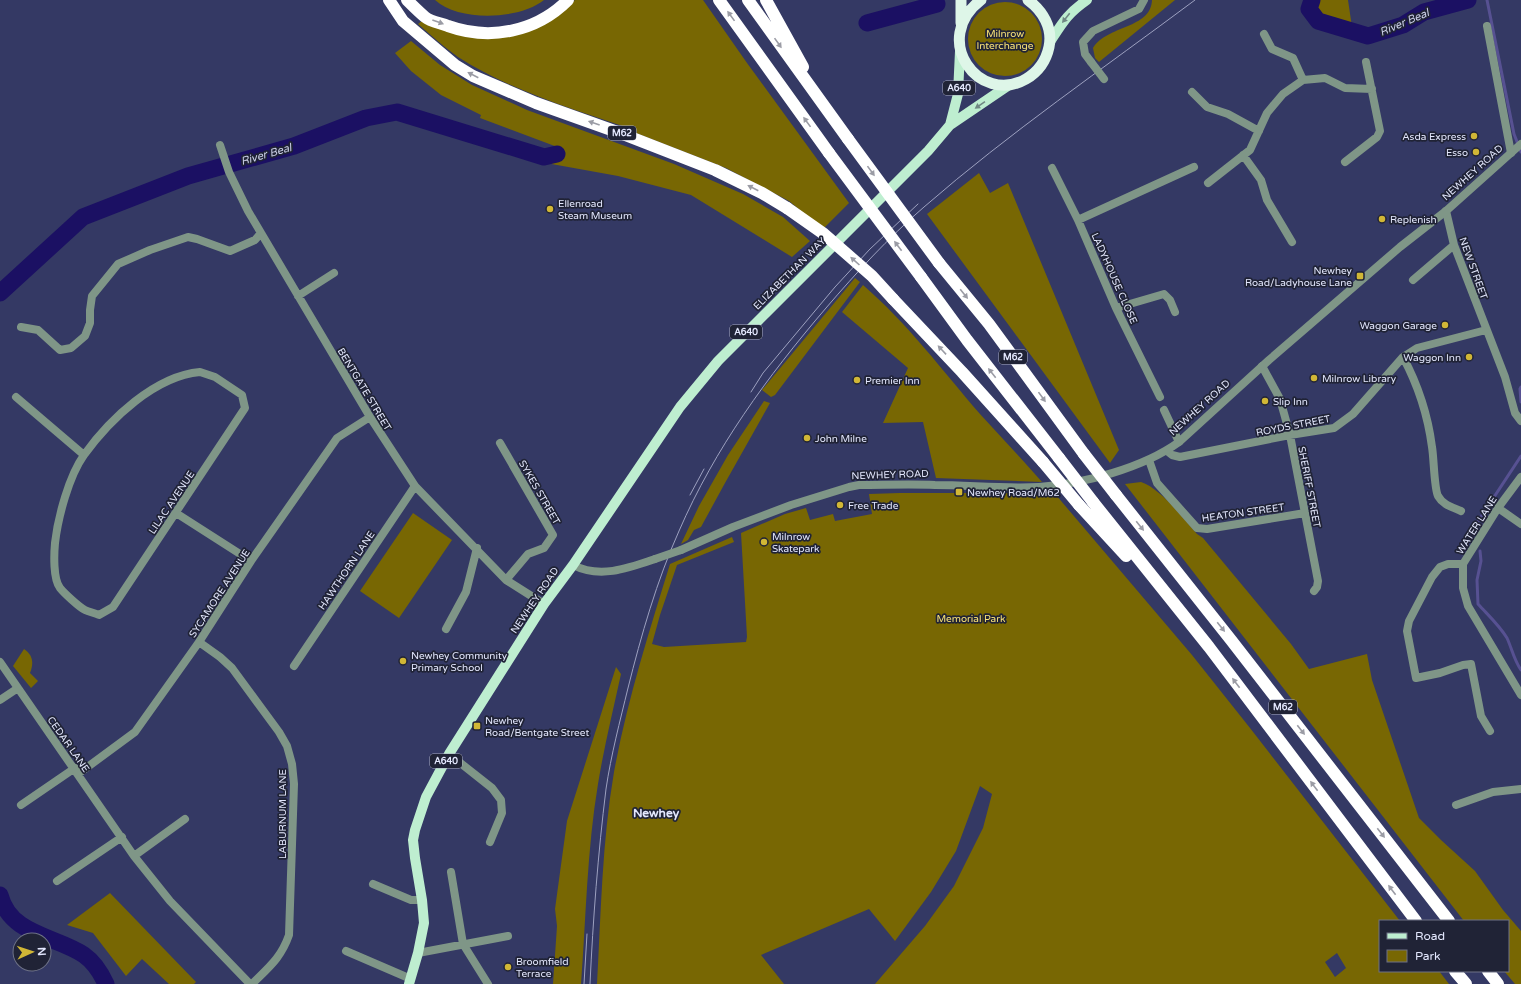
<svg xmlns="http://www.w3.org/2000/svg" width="1521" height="984" viewBox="0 0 1521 984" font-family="'Varela Round',sans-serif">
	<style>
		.green { fill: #786703; fill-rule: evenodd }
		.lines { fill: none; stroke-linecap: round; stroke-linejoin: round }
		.stream { stroke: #575192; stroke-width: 3 }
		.river { stroke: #1b1063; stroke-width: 17 }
		.minor { stroke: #7f9687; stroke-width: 8 }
		.tertiary { stroke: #7f9687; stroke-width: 8 }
		.primary { stroke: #beeed0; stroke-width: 10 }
		.trunk { stroke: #def6e8; stroke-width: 11 }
		.motorway { stroke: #fff; stroke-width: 12 }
		.tram { stroke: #9da1c0; stroke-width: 1 }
		.minor-bridge { stroke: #7f9687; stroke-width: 8 }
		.tertiary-bridge { stroke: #7f9687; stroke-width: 8 }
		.motorway-bridge { stroke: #fff; stroke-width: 12 }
		.oneway { fill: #9b9ca5 }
		.oneway2 { fill: #6f8883 }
		.poi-dot { fill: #d1b736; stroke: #202336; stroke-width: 1.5 }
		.labels { text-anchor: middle; stroke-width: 3.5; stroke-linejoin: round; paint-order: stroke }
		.shield { fill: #202336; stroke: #a9adc2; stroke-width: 1 }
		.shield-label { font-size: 9px; font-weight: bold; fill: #e4e8fe }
		.park-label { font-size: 10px; fill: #fbe478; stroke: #202336 }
		.poi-label { font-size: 10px; fill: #e4e8fe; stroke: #202336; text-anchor: start }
		.street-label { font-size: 10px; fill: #e4e8fe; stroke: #202336 }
		.water-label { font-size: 11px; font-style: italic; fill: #ced2ea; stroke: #202336 }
		.quarter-label { font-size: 12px; font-weight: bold; fill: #e4e8fe; stroke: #202336 }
	</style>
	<rect width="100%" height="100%" fill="#343964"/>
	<path class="green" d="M435 0H544C519 20 459 22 435 0Z
		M575 0H703L747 63 849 203 823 229 789 201 726 168 636 133 637 131C577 110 513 92 458 57 444 47 431 35 418 24L423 20 471 37 564 10Z
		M1152 0H1175L1099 62 1095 58 1093 48C1107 25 1151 29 1152 0Z
		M1316 0H1348L1352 27C1337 23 1308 22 1316 0Z
		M968 39a37 37 0 1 1 74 0a37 37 0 1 1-74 0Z
		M411 41 440 65 472 85 527 110 674 164 743 194 783 217 810 241 792 257 691 195 618 176 546 163 559 159 561 155 560 148 480 118 481 115 441 95 411 71 395 53Z
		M979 173 990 193 1008 183 1119 450 1110 463 927 214Z
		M855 278 860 282 775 395 771 397 762 390Z
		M863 285C908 324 942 370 980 414 1001 437 1022 459 1042 482L936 478 923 422 883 423 908 368 842 312Z
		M764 401 770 403 725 483 701 527 694 530 688 540 681 544 699 506 728 455Z
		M1141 482C1160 488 1183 518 1197 534L1203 538 1291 644 1309 669 1367 654 1372 680 1419 818 1441 840 1475 871 1503 910 1521 931V984H1515L1504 971H1508V921H1464L1125 484Z
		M900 493H1010L1048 496 1056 495 1192 655 1250 728 1400 921H1380V971H1439L1449 984H875L925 926 954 886 983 828 992 794 980 786 956 851 931 892 895 941 869 909 761 955 784 984H597C601 913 602 842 614 772 627 701 649 632 670 564L732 537 734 542 677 565 660 615 652 644 664 647 746 642 747 637 741 533 785 514 806 508 810 520 833 514 835 521 872 514 869 494ZM1337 953 1346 968 1335 977 1325 962Z
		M413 513 452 540 399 618 360 591Z
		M24 649C33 655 34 663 30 673L38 681 31 688 13 666Z
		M616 667 621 674C613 711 604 747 598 784 587 850 586 918 581 984H553L557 926 555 909 567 821Z
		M110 893 196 982 194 984H169L142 959 126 976 93 933 67 925Z"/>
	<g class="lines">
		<path class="stream" d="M1487 0 1514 134 1521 152
			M1521 387 1520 389 1521 402
			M1473 529 1521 456
			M1480 551 1481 561 1477 580 1478 604C1488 615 1499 625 1507 638 1512 649 1514 660 1521 670"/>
		<path class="river" d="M1312 0 1309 9 1318 21 1368 36 1403 25 1424 12 1468 0
			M867 23 937 4
			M0 293 83 217 188 176 294 146 366 118 397 112 544 157 557 154
			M0 895C10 935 56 936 84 955 94 962 101 973 106 984"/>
		<path class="minor" d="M1487 26 1511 153
			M1264 34 1272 49 1293 58 1303 80
			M1091 62 1085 54 1083 42 1093 31 1139 9 1144 0
			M1192 92 1207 107 1228 114 1259 131
			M220 145 229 172 248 211 370 417 415 486 506 580 544 604
			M1243 155 1261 180 1267 200 1292 242
			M1345 162 1377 137 1380 131 1366 62
			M1052 168 1078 220 1116 308 1160 397
			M1208 183 1250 150 1267 113 1283 94 1303 80 1325 78 1345 88 1372 89
			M1446 211 1454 245 1505 377 1515 413 1521 421
			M1078 220 1194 167
			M1413 280 1454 245
			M298 296 334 273
			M1116 308 1164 294 1170 300 1175 312
			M21 327 38 330 60 350 71 348 85 336 90 323V310L92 296 118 264 150 250 188 237 197 239 230 251 255 240 261 233
			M1403 357C1418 385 1428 416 1432 447 1434 458 1434 488 1438 496 1443 505 1452 507 1461 511
			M1262 366 1280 399 1290 435 1318 581 1317 587 1314 591
			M200 372 215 377 242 395 245 408 113 607 99 615C95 613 89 612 85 610 79 607 64 593 60 588 53 579 54 554 55 543 58 517 69 476 84 455 110 419 155 376 200 372Z
			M16 397 84 455
			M1164 410 1179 442
			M500 443 553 535 544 548 528 554 506 580
			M1167 451 1172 455 1180 457 1290 435 1334 428 1353 414 1403 357 1417 348 1486 330
			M1149 460 1157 483 1197 528 1207 529 1305 513
			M1521 477 1498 508 1463 564V588L1468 606 1521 695
			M1498 508 1521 524
			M176 513 251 561
			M1463 564H1448L1440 567 1432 577 1409 621 1407 631 1416 678 1440 673 1463 665 1471 664 1481 716 1490 731
			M446 629 466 592 477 548
			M199 642 220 657 232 668 279 732 287 746 292 764 294 784 289 935C281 958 269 967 252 984
			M0 662 134 856 170 901 250 984
			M294 666 415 486
			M0 700 18 688
			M449 754 492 788 501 800 502 813 490 842
			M78 774 135 732 199 642 251 561 337 438 370 417
			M21 805 75 768
			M1456 805 1493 792 1521 789
			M134 856 185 819
			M451 872 463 944 488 984
			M57 881 122 837
			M373 884 411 900H422
			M346 951 411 979
			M418 953 508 936"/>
		<path class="tertiary" d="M681 550 733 527 791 505 849 487 859 485C884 485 910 484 935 485 969 485 1005 489 1039 487 1083 484 1143 468 1179 442L1269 360 1400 247 1446 211 1521 144
			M573 565C600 579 629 568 655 559"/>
		<path class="primary" d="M1050 42C1063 22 1067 14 1087 0
			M950 125 958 94 960 51
			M409 984 418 953 424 923 422 900 415 858 413 840 415 830 426 797 449 754 544 604 573 565 680 407 718 361 928 151 950 125 1009 85"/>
		<path class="trunk" d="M981 0C930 39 979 106 1026 79 1038 72 1046 61 1049 47 1053 28 1043 11 1028 0
			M961 23V0"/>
		<path class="motorway" d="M389 0 403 21 455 65 473 76 536 103 620 133 715 170 762 193 787 208
			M407 0C413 6 419 12 425 17 431 22 441 23 448 26 490 41 536 32 568 0
			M719 0 829 153
			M748 0 848 139
			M766 0 803 67
			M939 263 989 324 1084 454
			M921 277 967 340 1059 458
			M893 299 962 372 1043 462
			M1116 495 1231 640 1449 921
			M1093 502 1209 647 1416 921
			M1079 505 1126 556
			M1455 971 1466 984
			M1488 971 1498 984"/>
		<path class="tram" d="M751 392 763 373 835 287 870 249 918 204
			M690 495 704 469
			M584 984 587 934
			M590 984C593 919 598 854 606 789 611 755 620 721 628 688 641 636 657 580 679 531 715 448 767 377 826 308 856 273 888 238 924 207 1009 133 1104 68 1195 0"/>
		<path class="minor-bridge" d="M1091 62 1104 79"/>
		<path class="tertiary-bridge" d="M655 559 681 550"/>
		<path class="motorway-bridge" d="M848 139 939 263
			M829 153 921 277
			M787 208 824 234 872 276 893 299
			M1084 454 1116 495
			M1059 458 1093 502
			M1043 462 1079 505"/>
	</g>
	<defs><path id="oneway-solid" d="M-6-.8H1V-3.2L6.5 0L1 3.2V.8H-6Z"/></defs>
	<g class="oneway">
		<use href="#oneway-solid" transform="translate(731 16) rotate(-126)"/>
		<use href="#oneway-solid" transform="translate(438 22) rotate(20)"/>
		<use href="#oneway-solid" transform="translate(778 43) rotate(55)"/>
		<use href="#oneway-solid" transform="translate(473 75) rotate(-153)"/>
		<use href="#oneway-solid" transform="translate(807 122) rotate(-126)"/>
		<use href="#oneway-solid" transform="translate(594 123) rotate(-161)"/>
		<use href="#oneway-solid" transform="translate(871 171) rotate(54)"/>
		<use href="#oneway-solid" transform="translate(753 188) rotate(-153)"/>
		<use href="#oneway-solid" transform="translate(898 246) rotate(-127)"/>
		<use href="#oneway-solid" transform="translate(855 261) rotate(-138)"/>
		<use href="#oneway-solid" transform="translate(964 294) rotate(51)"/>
		<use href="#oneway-solid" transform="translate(942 350) rotate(-133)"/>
		<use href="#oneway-solid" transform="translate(992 373) rotate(-128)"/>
		<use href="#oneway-solid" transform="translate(1042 397) rotate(54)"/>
		<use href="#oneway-solid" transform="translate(1140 526) rotate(51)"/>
		<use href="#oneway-solid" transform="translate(1221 627) rotate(51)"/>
		<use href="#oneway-solid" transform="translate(1236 683) rotate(-127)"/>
		<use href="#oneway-solid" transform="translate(1301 730) rotate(52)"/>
		<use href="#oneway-solid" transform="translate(1314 786) rotate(-127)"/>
		<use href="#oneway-solid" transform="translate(1381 833) rotate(52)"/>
		<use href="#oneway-solid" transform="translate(1392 890) rotate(-127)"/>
	</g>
	<g class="oneway2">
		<use href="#oneway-solid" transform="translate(1066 18) rotate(128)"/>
		<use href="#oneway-solid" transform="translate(980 105) rotate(146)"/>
	</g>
	<g class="poi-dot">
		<circle cx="1474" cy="136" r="4"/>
		<circle cx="1476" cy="152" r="4"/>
		<circle cx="550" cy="209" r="4"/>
		<circle cx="1382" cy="219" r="4"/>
		<rect x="1356" y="272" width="8" height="8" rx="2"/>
		<circle cx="1445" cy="325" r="4"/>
		<circle cx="1469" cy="357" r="4"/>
		<circle cx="1314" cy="378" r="4"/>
		<circle cx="857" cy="380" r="4"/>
		<circle cx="1265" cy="401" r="4"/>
		<circle cx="807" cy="438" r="4"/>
		<rect x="955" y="488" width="8" height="8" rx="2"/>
		<circle cx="840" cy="505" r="4"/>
		<circle cx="764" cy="542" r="4"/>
		<circle cx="403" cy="661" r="4"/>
		<rect x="473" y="722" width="8" height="8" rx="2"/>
		<circle cx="508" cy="967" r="4"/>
	</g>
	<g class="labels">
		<g class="shield">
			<rect x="943" y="81" width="32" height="14" rx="3"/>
			<rect x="608" y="126" width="28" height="14" rx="3"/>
			<rect x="730" y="325" width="32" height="14" rx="3"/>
			<rect x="999" y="350" width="28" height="14" rx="3"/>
			<rect x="1269" y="700" width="28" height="14" rx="3"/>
			<rect x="430" y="754" width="32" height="14" rx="3"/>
		</g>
		<g class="shield-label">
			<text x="959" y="91">A640</text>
			<text x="622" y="136">M62</text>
			<text x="746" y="335">A640</text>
			<text x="1013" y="360">M62</text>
			<text x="1283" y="710">M62</text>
			<text x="446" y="764">A640</text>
		</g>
		<g class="park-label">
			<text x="1005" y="37">Milnrow<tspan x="1005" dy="12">Interchange</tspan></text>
			<text x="971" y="622">Memorial Park</text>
		</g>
		<g class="poi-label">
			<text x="1466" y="140" text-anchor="end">Asda Express</text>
			<text x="1468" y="156" text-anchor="end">Esso</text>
			<text x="558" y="207">Ellenroad<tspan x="558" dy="12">Steam Museum</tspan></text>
			<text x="1390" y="223">Replenish</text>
			<text x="1352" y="274" text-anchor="end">Newhey<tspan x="1352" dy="12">Road/Ladyhouse Lane</tspan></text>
			<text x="1437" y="329" text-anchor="end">Waggon Garage</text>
			<text x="1461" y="361" text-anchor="end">Waggon Inn</text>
			<text x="1322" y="382">Milnrow Library</text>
			<text x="865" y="384">Premier Inn</text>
			<text x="1273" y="405">Slip Inn</text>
			<text x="815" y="442">John Milne</text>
			<text x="967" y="496">Newhey Road/M62</text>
			<text x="848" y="509">Free Trade</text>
			<text x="772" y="540">Milnrow<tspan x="772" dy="12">Skatepark</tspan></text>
			<text x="411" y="659">Newhey Community<tspan x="411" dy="12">Primary School</tspan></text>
			<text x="485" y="724">Newhey<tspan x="485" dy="12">Road/Bentgate Street</tspan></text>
			<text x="516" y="965">Broomfield<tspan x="516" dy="12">Terrace</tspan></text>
		</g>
		<g class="street-label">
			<text transform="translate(1472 172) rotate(-42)" y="4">NEWHEY ROAD</text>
			<text transform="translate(1474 268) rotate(70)" y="4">NEW STREET</text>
			<text transform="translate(789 273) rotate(-45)" y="4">ELIZABETHAN WAY</text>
			<text transform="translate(1115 278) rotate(66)" y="4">LADYHOUSE CLOSE</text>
			<text transform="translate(365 389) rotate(59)" y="4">BENTGATE STREET</text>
			<text transform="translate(1199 407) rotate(-42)" y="4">NEWHEY ROAD</text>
			<text transform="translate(1293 425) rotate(-11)" y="4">ROYDS STREET</text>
			<text transform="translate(890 474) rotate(-2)" y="4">NEWHEY ROAD</text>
			<text transform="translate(1310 487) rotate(79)" y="4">SHERIFF STREET</text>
			<text transform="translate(540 492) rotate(60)" y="4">SYKES STREET</text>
			<text transform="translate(171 502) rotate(-56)" y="4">LILAC AVENUE</text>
			<text transform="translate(1243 512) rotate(-8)" y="4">HEATON STREET</text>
			<text transform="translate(1476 525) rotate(-58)" y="4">WATER LANE</text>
			<text transform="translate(346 570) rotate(-56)" y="4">HAWTHORN LANE</text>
			<text transform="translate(219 593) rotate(-57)" y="4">SYCAMORE AVENUE</text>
			<text transform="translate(534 600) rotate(-56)" y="4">NEWHEY ROAD</text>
			<text transform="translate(69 744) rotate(55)" y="4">CEDAR LANE</text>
			<text transform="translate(282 814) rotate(-90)" y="4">LABURNUM LANE</text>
		</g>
		<g class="water-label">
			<text transform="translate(1404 22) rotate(-23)" y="4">River Beal</text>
			<text transform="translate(266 154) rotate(-16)" y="4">River Beal</text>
		</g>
		<g class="quarter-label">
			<text x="656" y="817">Newhey</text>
		</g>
	</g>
	<rect x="1379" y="920" width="130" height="52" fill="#202336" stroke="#6e7286"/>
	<rect x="1387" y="933" width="20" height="6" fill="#beeed0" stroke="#6e7286"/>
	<text x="1415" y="940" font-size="12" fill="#e4e8fe">Road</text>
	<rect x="1387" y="950" width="20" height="12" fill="#786703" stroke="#6e7286"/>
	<text x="1415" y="960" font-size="12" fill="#e4e8fe">Park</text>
	<g transform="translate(32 952) rotate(87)"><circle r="19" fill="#202336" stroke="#6e7286"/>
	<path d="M0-3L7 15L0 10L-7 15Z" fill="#d1b736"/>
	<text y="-6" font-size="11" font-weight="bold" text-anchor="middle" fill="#e4e8fe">N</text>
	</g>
</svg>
